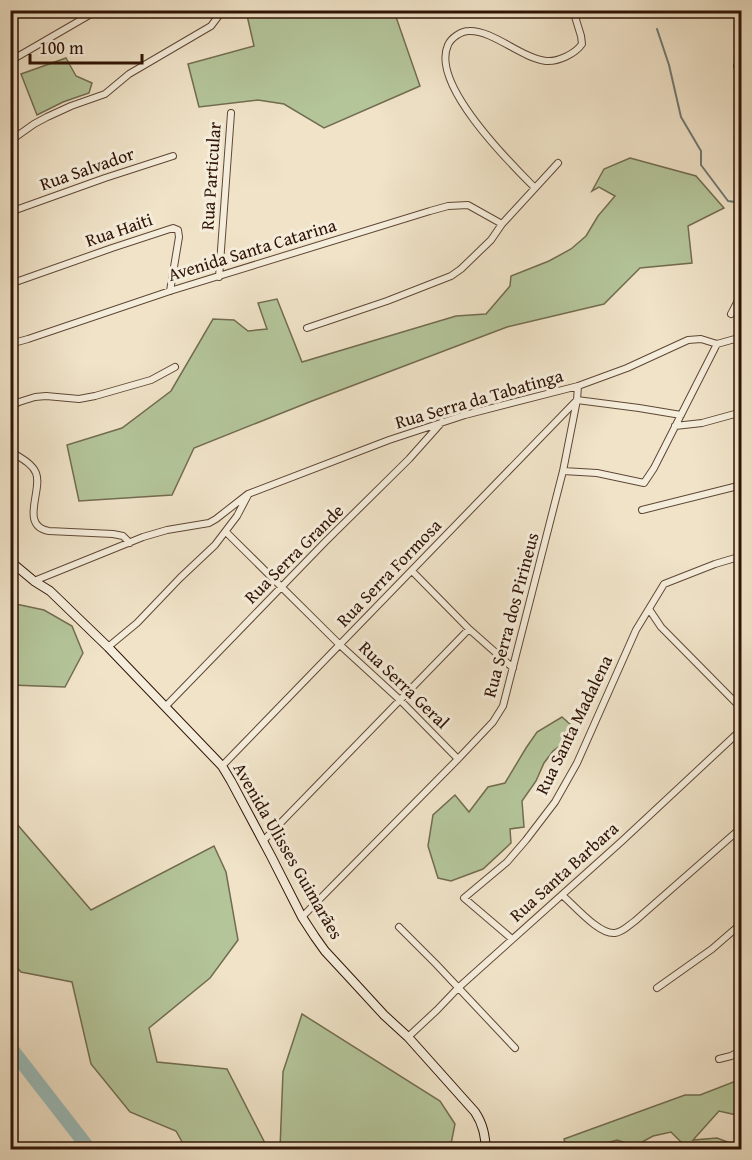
<svg xmlns="http://www.w3.org/2000/svg" width="752" height="1160" viewBox="0 0 752 1160" font-family="'Gentium Book Plus',serif">
	<style>
		.green { fill: #b4c59a; stroke: #726c50; stroke-width: 1.5 }
		.lines { fill: none; stroke-linecap: round; stroke-linejoin: round }
		.stream { stroke: #707973; stroke-width: 2 }
		.river { stroke: #9bbdbc; stroke-width: 14 }
		.minor-casing { stroke: #5f4736; stroke-width: 8 }
		.secondary-casing { stroke: #2f1305; stroke-width: 10 }
		.minor { stroke: #f5eddb; stroke-width: 6 }
		.secondary { stroke: #f5eddb; stroke-width: 8 }
		.labels { text-anchor: middle; stroke-width: 6; stroke-linejoin: round; paint-order: stroke }
		.street-label { font-size: 18px; fill: #2f1305; stroke: #f5eddb }
	</style>
	<rect width="100%" height="100%" fill="#f0e3c8"/>
	<filter id="stains"><feTurbulence type="fractalNoise" baseFrequency=".00333" numOctaves="4"/><feColorMatrix values="0 0 0 0 .2 0 0 0 0 .09 0 0 0 0 .02 0 0 0 .5 -.17"/></filter>
	<radialGradient id="worn" r=".72"><stop offset=".6" stop-color="#630" stop-opacity="0"/><stop offset="1" stop-color="#630" stop-opacity=".3"/></radialGradient>
	<path class="green" d="M246 11H401L396 17 420 86 324 128 284 104 258 100 199 107 188 64 254 46Z
		M66 58 76 76 92 83 89 93 63 102 37 115 21 74Z
		M630 158 696 176 724 208 688 226 692 263 640 268 604 304 507 327 312 401 194 448 172 495 79 501 67 445 122 428 171 391 213 319 234 320 248 331 267 329 258 303 277 299 302 362 456 316 486 314 510 286 511 276 549 261 571 249 586 236 598 216 615 196 599 187 592 191 604 169Z
		M11 603 44 610 72 626 83 653 65 687 11 685Z
		M562 717 579 732 553 751 544 763 536 781 522 801 524 827 510 829 511 843 483 869 451 881 438 878 428 846 433 815 455 795 469 812 488 787 505 783 526 748 537 732Z
		M10 816 91 910 214 846 226 872 238 940 210 978 149 1028 157 1062 227 1069 268 1149H186L176 1131 130 1112 91 1064 72 982 21 972 11 961Z
		M302 1014 440 1101 455 1124 450 1149H280L283 1072Z
		M741 1079V1116L719 1111 693 1140 717 1138 741 1147V1149H688L671 1132 653 1136 635 1146 617 1140 584 1149H567L564 1139 685 1095H700Z"/>
	<g class="lines">
		<path class="stream" d="M657 29 669 65 681 117 701 151V165L728 201 742 203"/>
		<path class="river" d="M10 1047 90 1150"/>
		<g class="minor-casing">
			<path id="minor" d="M742 54 740 55 737 66 742 76
				M10 61 98 10
				M10 141 34 124 47 117 71 106 105 94 129 74 211 26 223 10
				M535 188C510 163 430 84 448 45 451 38 461 31 469 31 493 30 521 58 546 61 558 62 575 54 582 44L581 36 573 10
				M10 212 105 178 173 156
				M219 277 231 113
				M10 284 112 248 173 228 178 230 179 237 170 291
				M731 314 742 293
				M307 328 387 301 451 276 461 269 491 240 502 224 558 163
				M10 344 28 339 170 291 430 211 448 206 468 205 502 224
				M717 344 742 337
				M10 407 19 402 35 397 46 396 79 399 95 396 151 380 175 367
				M675 426 702 423 742 412
				M10 451C19 457 32 463 36 473 43 490 19 526 49 531L113 534 123 536 130 543
				M563 471 597 473 644 483 654 468 717 344
				M642 510 742 485
				M226 532 340 645 400 700 458 759
				M412 571 469 629 513 668
				M34 581 143 537 167 530 209 523 216 519 248 494 389 440 465 415 578 386 627 368 688 340 701 339 717 344
				M649 609 661 627 742 709
				M108 647 137 623 180 578 215 545 237 516 248 495
				M165 707 326 541 409 459 442 422
				M222 766 577 400 639 408 681 415
				M263 841 469 629
				M562 895C574 905 599 935 615 933 623 932 629 925 635 921L742 827
				M302 917 458 759 493 722 503 706 563 471 577 400 578 386
				M399 927 436 964 515 1048
				M512 939 464 898 507 862 526 840 555 802 577 763 636 630 664 584 715 564 742 556
				M657 988 712 949 742 923
				M408 1037 437 1010 458 988 622 841 742 729
				M719 1059 731 1056 742 1050"/>
		</g>
		<g class="secondary-casing">
			<path id="secondary" d="M10 561 34 581 50 591 108 647 222 766 231 781 271 856 302 917 315 937 325 951 350 978 384 1015 408 1037 475 1112C483 1124 485 1135 486 1150"/>
		</g>
		<use href="#minor" class="minor"/>
		<use href="#secondary" class="secondary"/>
	</g>
	<g class="labels">
		<g class="street-label">
			<text transform="translate(87 169) rotate(-19)" y="6">Rua Salvador</text>
			<text transform="translate(211 176) rotate(-86)" y="6">Rua Particular</text>
			<text transform="translate(119 230) rotate(-19)" y="6">Rua Haiti</text>
			<text transform="translate(252 250) rotate(-17)" y="6">Avenida Santa Catarina</text>
			<text transform="translate(479 399) rotate(-16)" y="6">Rua Serra da Tabatinga</text>
			<text transform="translate(294 554) rotate(-45)" y="6">Rua Serra Grande</text>
			<text transform="translate(389 573) rotate(-46)" y="6">Rua Serra Formosa</text>
			<text transform="translate(511 615) rotate(-75)" y="6">Rua Serra dos Pirineus</text>
			<text transform="translate(404 685) rotate(44)" y="6">Rua Serra Geral</text>
			<text transform="translate(574 725) rotate(-64)" y="6">Rua Santa Madalena</text>
			<text transform="translate(288 851) rotate(60)" y="6">Avenida Ulisses Guimarães</text>
			<text transform="translate(564 872) rotate(-42)" y="6">Rua Santa Barbara</text>
		</g>
	</g>
	<rect width="752" height="1160" fill="none" stroke="#f0e3c8" stroke-width="36"/>
	<rect x="12" y="12" width="728" height="1136" fill="none" stroke="#2f1305" stroke-width="3"/>
	<rect x="18" y="18" width="716" height="1124" fill="none" stroke="#2f1305" stroke-width="1.5"/>
	<path d="M30 54v9h112v-9" fill="none" stroke="#2f1305" stroke-width="3"/>
	<text x="39" y="54" font-size="18" fill="#2f1305" stroke="#f5eddb" stroke-width="4.5" paint-order="stroke">100 m</text>
	<rect width="100%" height="100%" filter="url(#stains)"/>
	<rect width="100%" height="100%" fill="url(#worn)"/>
</svg>
